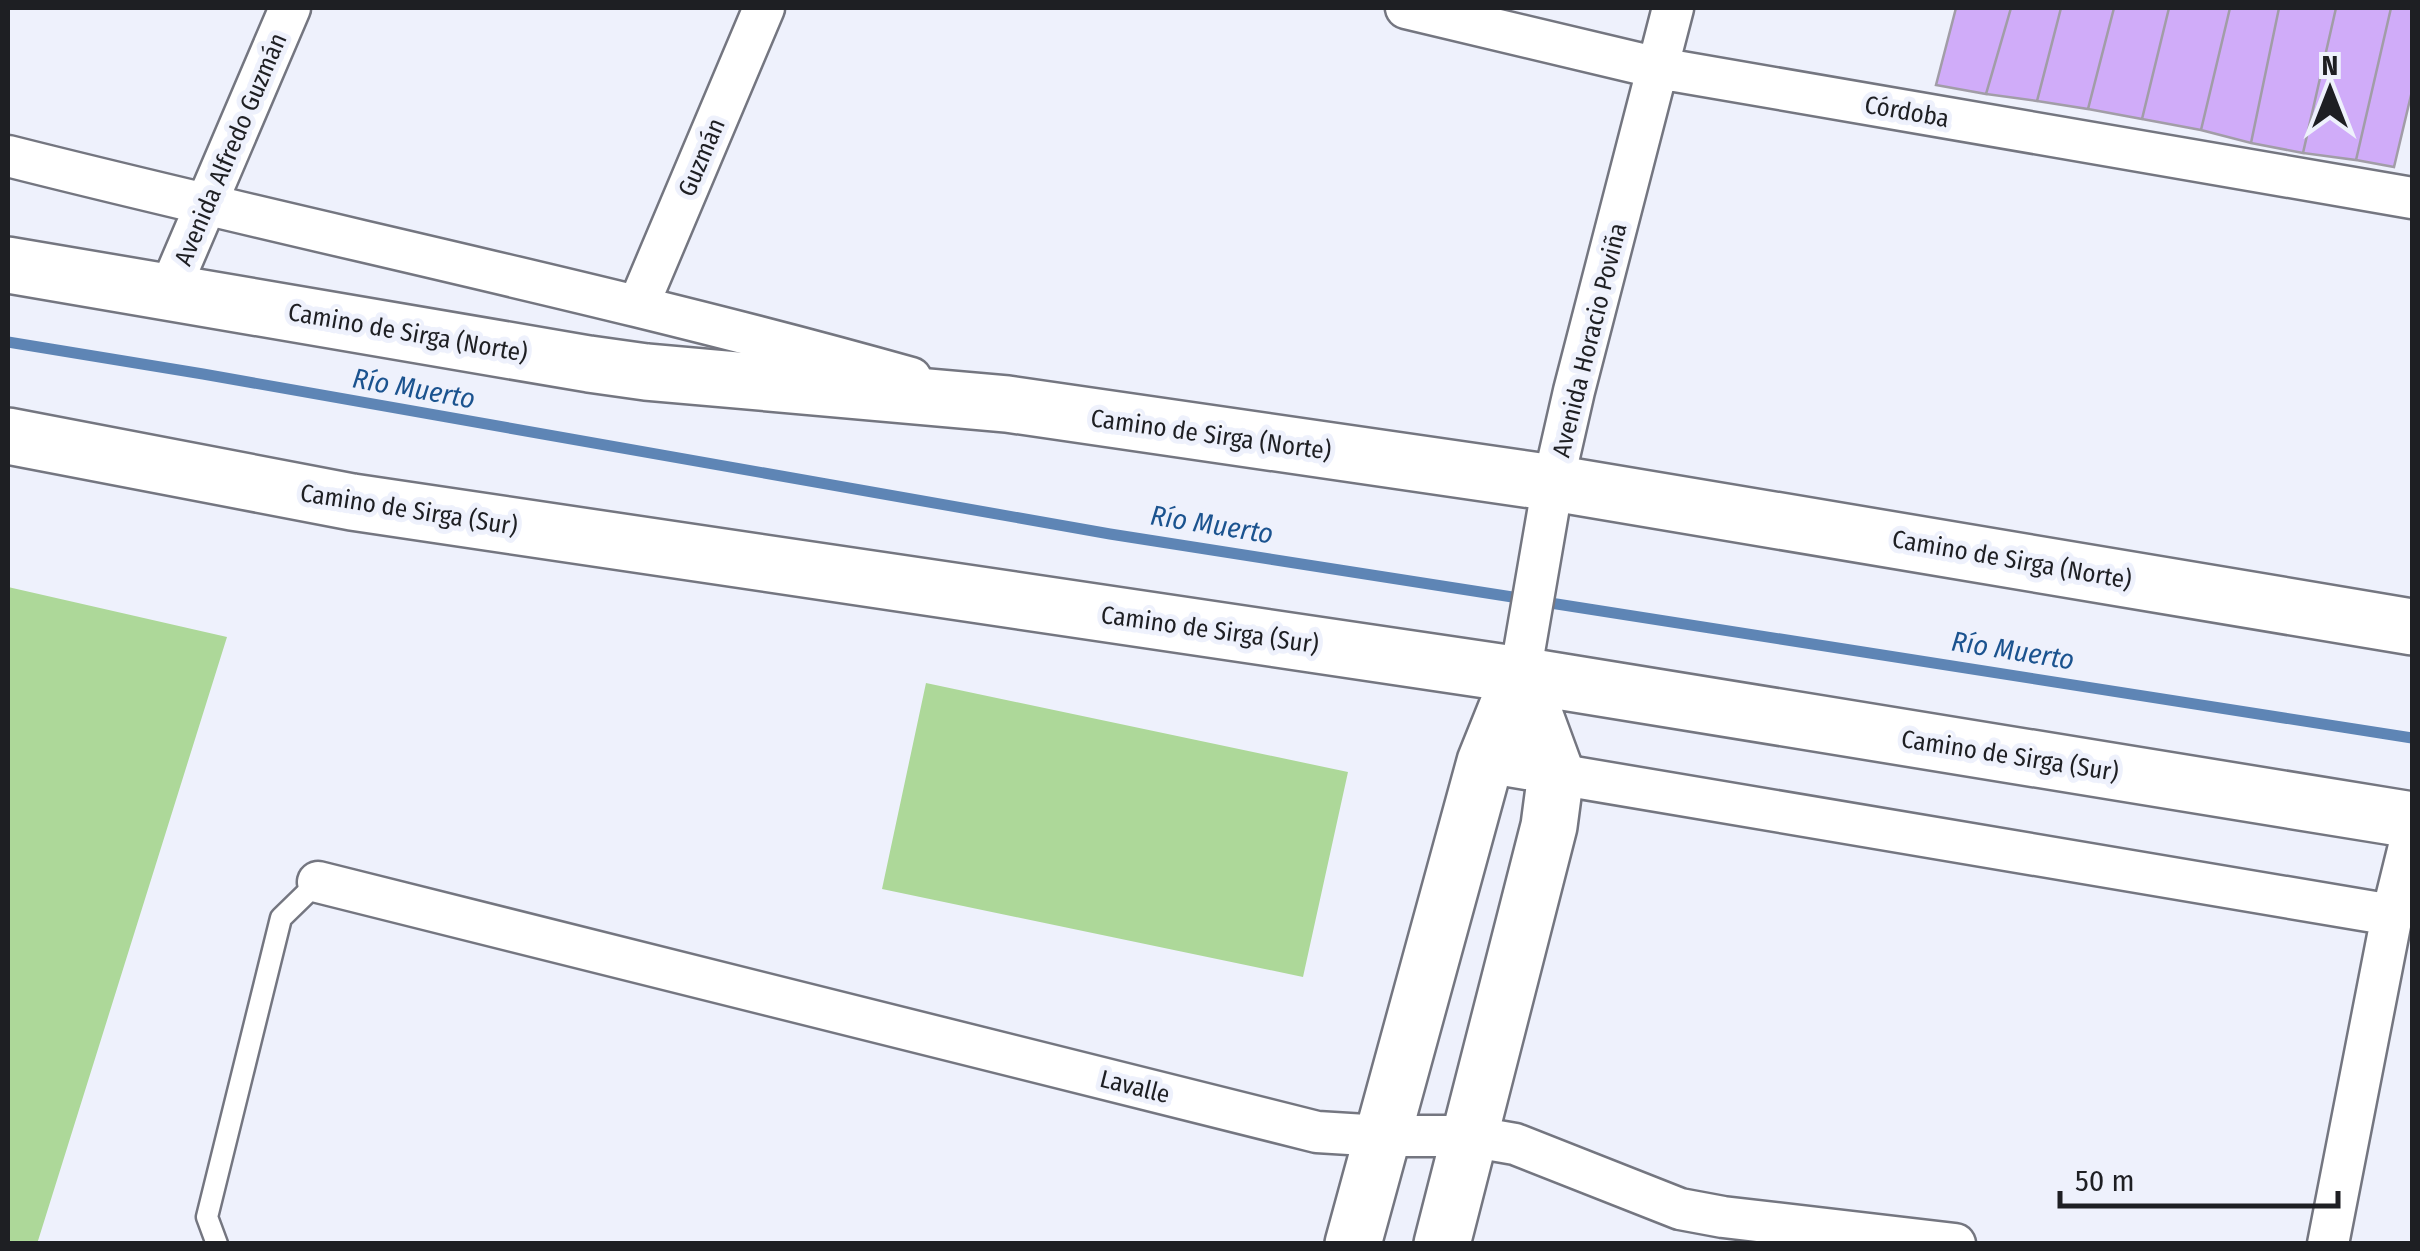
<svg xmlns="http://www.w3.org/2000/svg" width="2420" height="1251" viewBox="0 0 2420 1251" font-family="'Fira Sans Condensed',sans-serif">
	<style>
		.green { fill: #add899 }
		.lines { fill: none; stroke-linecap: round; stroke-linejoin: round }
		.stream { stroke: #5e85b5; stroke-width: 11 }
		.building { fill: #d0acf9; stroke: #a19da7; stroke-width: 2.5 }
		.service-casing { stroke: #747680; stroke-width: 25 }
		.minor-casing { stroke: #747680; stroke-width: 45 }
		.secondary-casing { stroke: #747680; stroke-width: 60 }
		.service { stroke: #fff; stroke-width: 20 }
		.minor { stroke: #fff; stroke-width: 40 }
		.secondary { stroke: #fff; stroke-width: 55 }
		.labels { text-anchor: middle; stroke-width: 10; stroke-linejoin: round; paint-order: stroke }
		.street-label { font-size: 25px; fill: #1e1f23; stroke: #eef1fc }
		.water-label { font-size: 28px; font-style: italic; fill: #1b538f; stroke: #eef1fc }
	</style>
	<rect width="100%" height="100%" fill="#eef1fc"/>
	<path class="green" d="M8 587 227 637 37 1244 8 1243Z
		M926 683 1348 772 1303 977 882 889Z"/>
	<g class="lines">
		<path class="stream" d="M8 342 203 374 1110 534 2412 738"/>
	</g>
	<path class="building" d="M1956 8H2011L1986 94 1936 85Z
		M2011 8H2061L2037 101 1986 94Z
		M2061 8H2114L2088 109 2037 101Z
		M2114 8H2169L2142 119 2088 109Z
		M2169 8H2230L2201 130 2142 119Z
		M2230 8H2279L2251 143 2201 130Z
		M2279 8H2336L2303 153 2251 143Z
		M2336 8H2391L2356 160 2303 153Z
		M2391 8H2412V91L2394 167 2356 160Z"/>
	<g class="lines">
		<g class="service-casing">
			<path id="service" d="M217 1244 207 1217 281 918 318 882"/>
		</g>
		<g class="minor-casing">
			<path id="minor" d="M1406 8 1658 68 2412 198
				M8 156C308 232 613 294 911 378
				M169 291 290 8
				M638 306 764 8
				M1520 675 1553 483 1574 391 1673 8
				M1485 762 2392 915
				M318 882 1317 1132 1382 1136H1469L1515 1144 1680 1209 1723 1217 1955 1244
				M2328 1244 2392 915 2412 834"/>
		</g>
		<g class="secondary-casing">
			<path id="secondary" d="M8 265 589 364 646 372 1007 404 1553 483 2412 627
				M8 436 352 502 1520 675 2412 820
				M1353 1244 1485 762 1520 675
				M1442 1244 1549 826 1556 773 1520 675"/>
		</g>
		<use href="#service" class="service"/>
		<use href="#minor" class="minor"/>
		<use href="#secondary" class="secondary"/>
	</g>
	<g class="labels">
		<g class="street-label">
			<text transform="translate(1907 111) rotate(10)" y="9">Córdoba</text>
			<text transform="translate(230 149) rotate(-67)" y="9">Avenida Alfredo Guzmán</text>
			<text transform="translate(701 157) rotate(-67)" y="9">Guzmán</text>
			<text transform="translate(408 332) rotate(10)" y="9">Camino de Sirga (Norte)</text>
			<text transform="translate(1589 340) rotate(-76)" y="9">Avenida Horacio Poviña</text>
			<text transform="translate(1211 434) rotate(8)" y="9">Camino de Sirga (Norte)</text>
			<text transform="translate(409 509) rotate(9)" y="9">Camino de Sirga (Sur)</text>
			<text transform="translate(2012 559) rotate(10)" y="9">Camino de Sirga (Norte)</text>
			<text transform="translate(1210 629) rotate(8)" y="9">Camino de Sirga (Sur)</text>
			<text transform="translate(2010 755) rotate(9)" y="9">Camino de Sirga (Sur)</text>
			<text transform="translate(1135 1086) rotate(14)" y="9">Lavalle</text>
		</g>
		<g class="water-label">
			<text transform="translate(414 388) rotate(10)" y="10">Río Muerto</text>
			<text transform="translate(1212 524) rotate(9)" y="10">Río Muerto</text>
			<text transform="translate(2013 650) rotate(9)" y="10">Río Muerto</text>
		</g>
	</g>
	<rect width="2420" height="1251" fill="none" stroke="#1e1f23" stroke-width="20"/>
	<g transform="translate(2330 90)" stroke="#eef1fc" stroke-width="8" paint-order="stroke">
	<path d="M0-8L18 38L0 25L-18 38Z" fill="#1e1f23"/>
	<text y="-15" font-size="28" font-weight="bold" text-anchor="middle" fill="#1e1f23">N</text>
	</g>
	<path d="M2060 1191v15h278v-15" fill="none" stroke="#1e1f23" stroke-width="5"/>
	<text x="2075" y="1191" font-size="30" fill="#1e1f23" stroke="#eef1fc" stroke-width="8" paint-order="stroke">50 m</text>
</svg>
